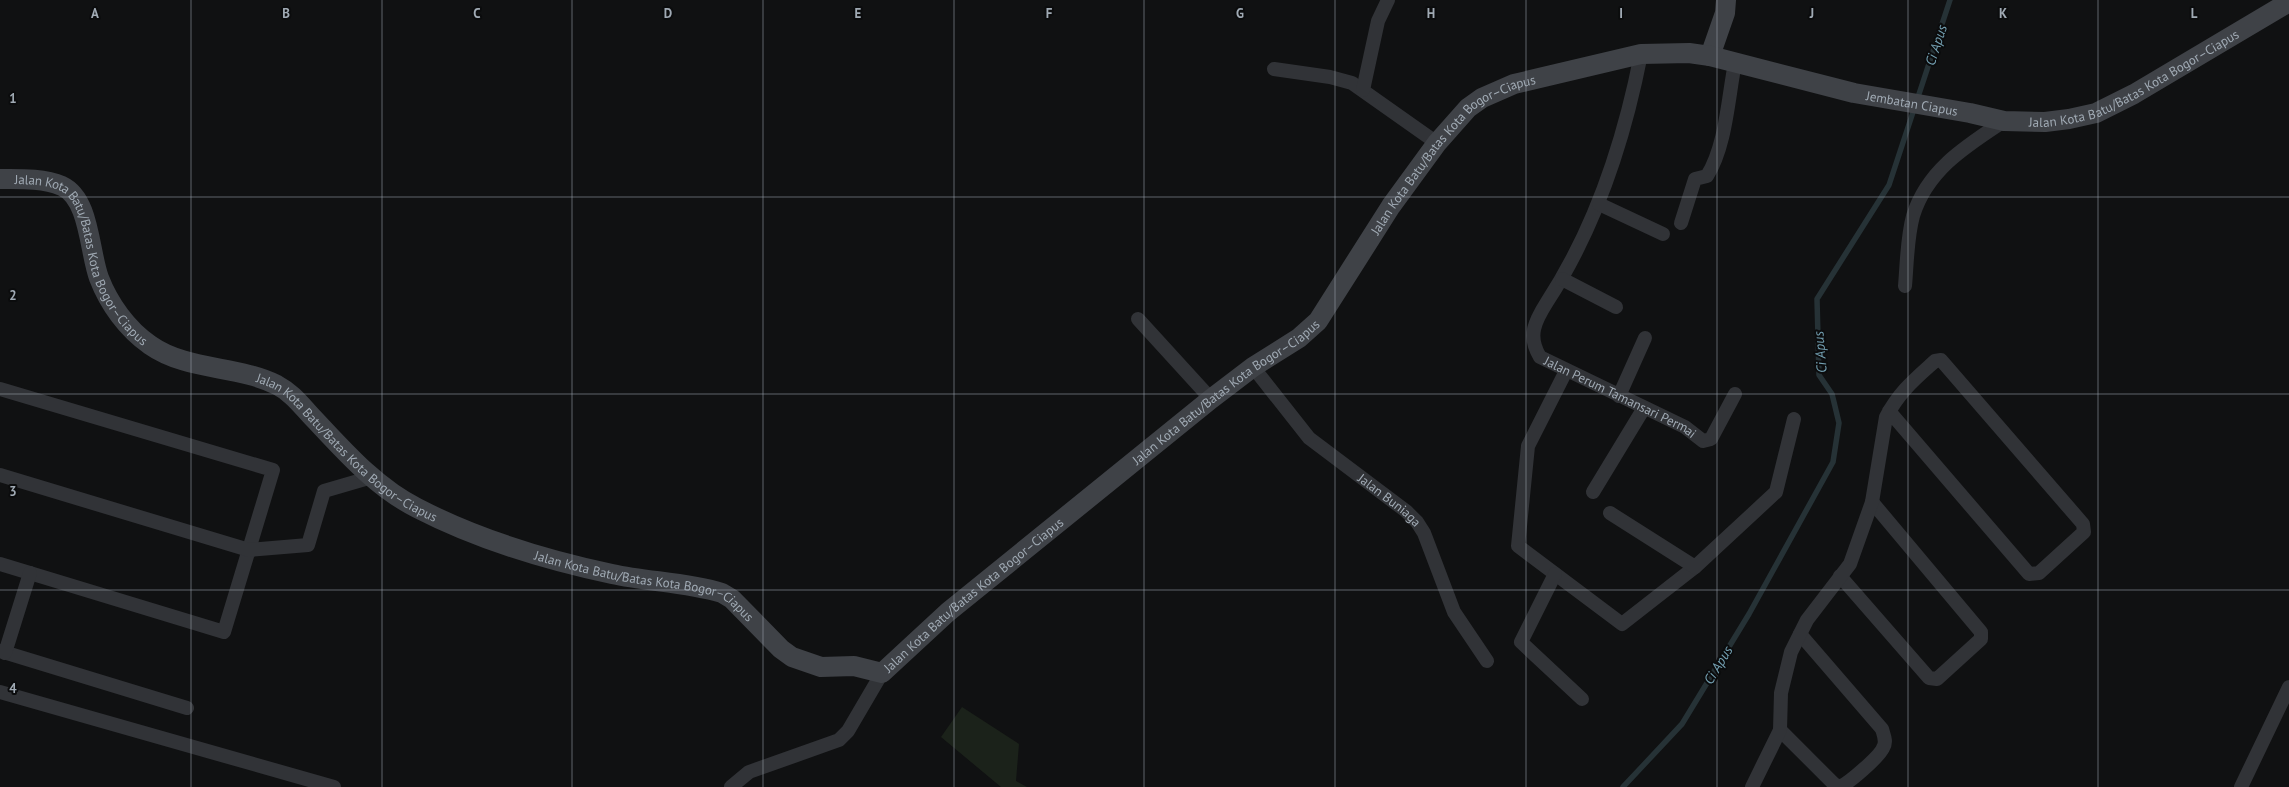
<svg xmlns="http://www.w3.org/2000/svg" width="2289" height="787" viewBox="0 0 2289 787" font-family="'PT Sans',sans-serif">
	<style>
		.green { fill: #1b221a }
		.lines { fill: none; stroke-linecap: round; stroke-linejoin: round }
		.stream { stroke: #263236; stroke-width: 5.5 }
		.street { stroke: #313337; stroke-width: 14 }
		.secondary { stroke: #3f4247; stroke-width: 20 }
		.grid { fill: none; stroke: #a0aab4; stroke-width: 1; stroke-opacity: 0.55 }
		.labels { text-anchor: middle; stroke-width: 4; stroke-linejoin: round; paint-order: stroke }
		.street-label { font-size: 13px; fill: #a0aab4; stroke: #0b0c0d }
		.water-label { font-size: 14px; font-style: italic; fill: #74a0b2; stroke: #0b0c0d }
		.grid-label { font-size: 13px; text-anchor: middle; font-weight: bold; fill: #a0aab4; stroke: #0b0c0d; stroke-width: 4; stroke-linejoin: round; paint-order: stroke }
	</style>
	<rect width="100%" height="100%" fill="#101112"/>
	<path class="green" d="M962 707 1019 744 1016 781 1027 787H1001L941 737Z"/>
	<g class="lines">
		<path class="stream" d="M1623 787 1682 724 1749 614 1833 462 1839 423 1832 394 1819 375 1817 299 1889 185 1950 0"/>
		<g class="street">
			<path id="s1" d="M1641 54C1624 141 1596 227 1547 302 1535 321 1527 336 1540 357L1685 427 1703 441 1711 439 1735 394"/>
			<path d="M1274 69 1330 77 1352 83 1437 143"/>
			<path d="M1363 90 1378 21 1388 0"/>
			<path d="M1599 204 1663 234"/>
			<path d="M1681 223 1695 179 1707 176C1726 146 1728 98 1735 63"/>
			<path d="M1562 279 1616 307"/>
			<path d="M1905 286C1907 263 1907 238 1913 216 1927 170 1966 146 2004 121"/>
			<path d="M1138 319 1211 399"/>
			<path id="s2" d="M1253 367 1309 438 1406 511 1417 522 1424 533 1454 612 1487 661"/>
			<path d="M1566 371 1528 446 1518 546 1622 624 1695 567"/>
			<path d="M0 389 273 470 224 632 0 564"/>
			<path d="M1619 396 1645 338"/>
			<path d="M0 475 249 550 308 545 324 491 372 477"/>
			<path d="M1593 492 1644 408"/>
			<path d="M1610 513 1695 567 1776 492 1794 419"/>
			<path d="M1555 574 1521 642 1582 699"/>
			<path d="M1840 576 1929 678 1937 679 1981 639V632L1872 502"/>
			<path d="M0 651 187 708"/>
			<path d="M5 653 30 573"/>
			<path d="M0 692 334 787"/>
			<path d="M1780 730 1834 784 1840 787C1850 782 1879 757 1883 748 1887 742 1884 736 1882 729L1800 634"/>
			<path d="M731 787 749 772 839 740 848 731 882 673"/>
			<path d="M1752 787 1780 730 1781 693 1791 652 1807 620 1850 564 1872 502 1886 417C1900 391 1914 380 1935 361L1941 360 2083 524 2084 532 2039 573 2029 574 1889 411"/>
			<path d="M2241 787 2289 687"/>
		</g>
		<g class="secondary">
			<path d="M1710 56 1725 13 1726 0"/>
			<path id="s3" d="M0 179C20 179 43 178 62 186 90 199 89 251 99 278 109 304 127 329 150 345 187 371 237 365 277 385 294 394 303 408 316 421 346 453 377 488 417 508 477 539 546 560 612 574 648 582 686 582 722 593L732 599 781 649 792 657 821 667 854 666 882 673 948 612 1211 399 1253 367 1299 338 1318 321 1391 206 1437 143 1468 108 1482 98 1514 84 1641 54 1689 53 1710 56 1854 93 1970 113 2004 121 2045 122 2069 119 2096 113 2134 94 2289 2"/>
		</g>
	</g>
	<path class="grid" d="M191 0V787M382 0V787M572 0V787M763 0V787M954 0V787M1144 0V787M1335 0V787M1526 0V787M1717 0V787M1908 0V787M2098 0V787M0 197H2289M0 394H2289M0 590H2289"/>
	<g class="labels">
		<g class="street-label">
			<text dy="5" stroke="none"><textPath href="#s3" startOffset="2593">Jalan Kota Batu/Batas Kota Bogor–Ciapus</textPath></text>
			<text dy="5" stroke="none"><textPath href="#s3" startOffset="2359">Jembatan Ciapus</textPath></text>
			<text dy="5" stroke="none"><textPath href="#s3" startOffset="1858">Jalan Kota Batu/Batas Kota Bogor–Ciapus</textPath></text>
			<text dy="5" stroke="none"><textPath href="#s3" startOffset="130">Jalan Kota Batu/Batas Kota Bogor–Ciapus</textPath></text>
			<text dy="5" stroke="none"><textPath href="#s3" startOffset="1522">Jalan Kota Batu/Batas Kota Bogor–Ciapus</textPath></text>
			<text dy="5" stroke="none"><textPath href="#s1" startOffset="416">Jalan Perum Tamansari Permai</textPath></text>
			<text dy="5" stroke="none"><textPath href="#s3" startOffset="478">Jalan Kota Batu/Batas Kota Bogor–Ciapus</textPath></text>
			<text dy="5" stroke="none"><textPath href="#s2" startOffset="192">Jalan Buniaga</textPath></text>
			<text dy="5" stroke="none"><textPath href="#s3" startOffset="814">Jalan Kota Batu/Batas Kota Bogor–Ciapus</textPath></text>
			<text dy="5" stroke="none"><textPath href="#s3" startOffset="1198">Jalan Kota Batu/Batas Kota Bogor–Ciapus</textPath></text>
		</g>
		<g class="water-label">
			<text transform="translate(1936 45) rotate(-72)" y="5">Ci Apus</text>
			<text transform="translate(1820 352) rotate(-95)" y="5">Ci Apus</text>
			<text transform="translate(1718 665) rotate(-59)" y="5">Ci Apus</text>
		</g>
	</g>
	<g class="grid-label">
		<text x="95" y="18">A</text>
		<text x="286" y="18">B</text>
		<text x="477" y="18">C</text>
		<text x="668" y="18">D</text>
		<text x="858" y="18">E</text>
		<text x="1049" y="18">F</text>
		<text x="1240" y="18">G</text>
		<text x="1431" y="18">H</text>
		<text x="1621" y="18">I</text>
		<text x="1812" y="18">J</text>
		<text x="2003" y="18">K</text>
		<text x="2194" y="18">L</text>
		<text x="13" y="103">1</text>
		<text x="13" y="300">2</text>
		<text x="13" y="496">3</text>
		<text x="13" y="693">4</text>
	</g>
</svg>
